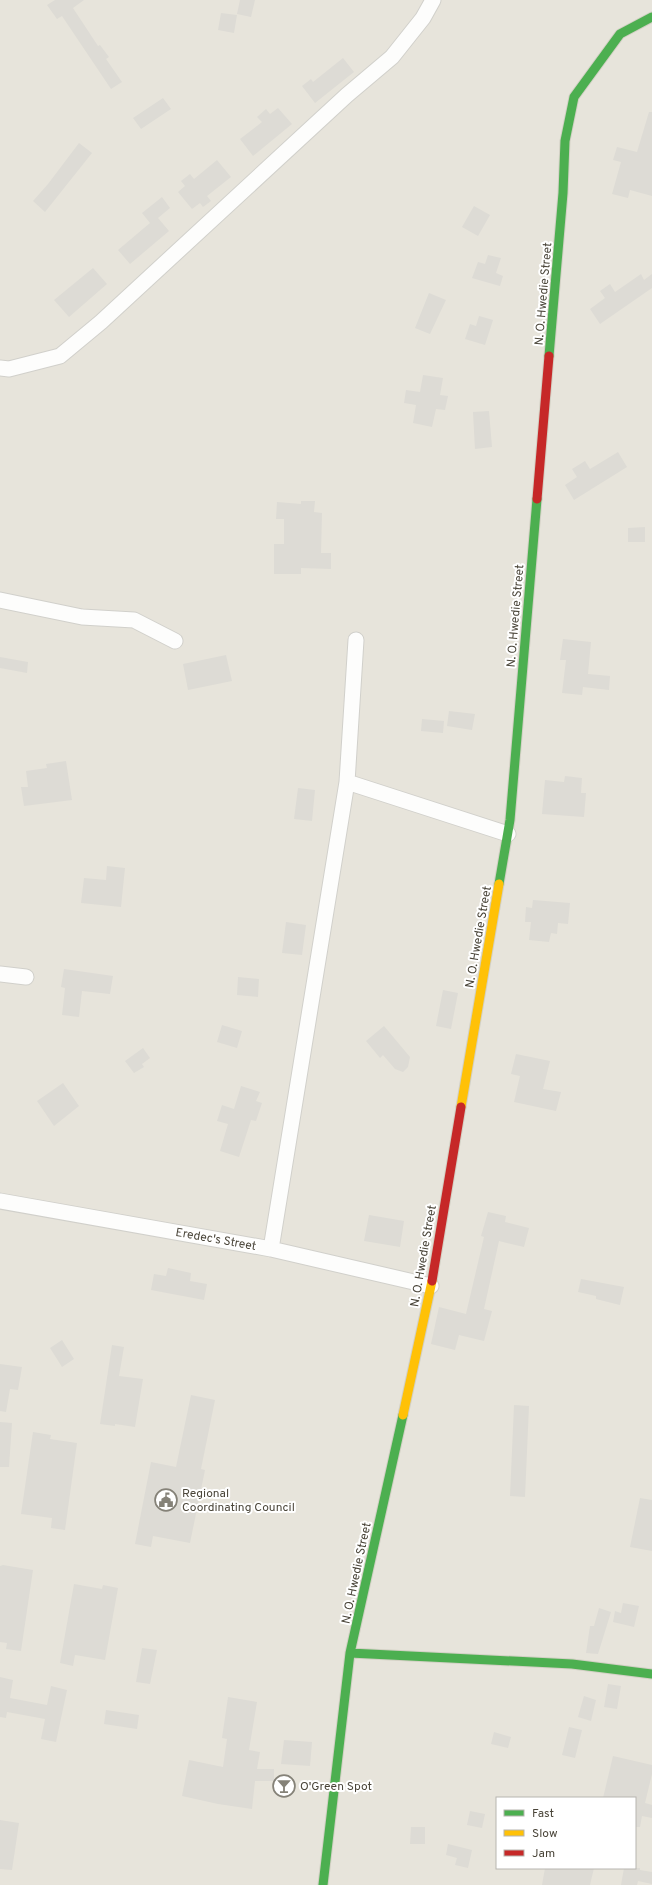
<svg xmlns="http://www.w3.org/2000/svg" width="652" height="1885" viewBox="0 0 652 1885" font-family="Overpass,sans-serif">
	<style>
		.residential { fill: #e7e4db; fill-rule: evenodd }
		.building { fill: #dddbd5 }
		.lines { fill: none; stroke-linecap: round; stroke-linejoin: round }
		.street-casing { stroke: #d1d0cb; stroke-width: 17 }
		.fast-casing { stroke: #d2d0c4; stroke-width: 11 }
		.slow-casing { stroke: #d2d0c4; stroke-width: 11 }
		.jam-casing { stroke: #d2d0c4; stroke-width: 11 }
		.street { stroke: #fdfdfc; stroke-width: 15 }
		.fast { stroke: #4caf50; stroke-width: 9 }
		.slow { stroke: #ffc107; stroke-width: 9 }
		.jam { stroke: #c62828; stroke-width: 9 }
		.labels { text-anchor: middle; stroke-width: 4; stroke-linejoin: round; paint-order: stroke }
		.street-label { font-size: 12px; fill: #4a4539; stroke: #fff }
		.poi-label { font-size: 12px; fill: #4a4539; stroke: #fff; text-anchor: start }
	</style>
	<rect width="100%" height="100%" fill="#f3f2ed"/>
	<path class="residential" d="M0 0H652V1885H0ZM497 1798H635V1868H497Z"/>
	<path class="building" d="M55 0H84L73 8 98 46 100 45 109 57 106 59 122 82 111 89 62 16 57 19 47 5Z
		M240 0H255L251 17 237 14Z
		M221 13 237 15 234 33 218 30Z
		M343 58 354 72 315 103 302 86 311 79 313 82Z
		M163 98 171 109 141 129 133 118Z
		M278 108 292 124 253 156 240 139 262 122 257 117 266 109 270 114Z
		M649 112H652V196L630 190 628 198 612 194 621 162 613 160 617 147 637 152Z
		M79 143 92 153 45 212 33 201 48 184Z
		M217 160 231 177 207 196 211 201 203 207 200 203 192 209 178 192 185 186 181 181 190 174 194 179Z
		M162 197 170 208 158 218 169 231 130 264 118 250 150 223 142 213Z
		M474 206 490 215 478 236 462 227Z
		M488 255 501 258 496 273 503 276 500 286 472 278 478 262 485 264Z
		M93 268 107 284 69 317 54 300Z
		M641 274 644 280 652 274V288L600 324 590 309 605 298 600 291 610 284 615 292Z
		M429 293 446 300 430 334 415 328Z
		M479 316 493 320 485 345 465 339 470 324 476 326Z
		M423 375 443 378 440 395 448 396 445 410 436 409 432 427 413 423 416 405 404 403 406 390 420 392Z
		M489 411 492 447 475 449 473 412Z
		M618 452 627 467 574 500 565 485 577 477 572 469 585 461 590 469Z
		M301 501H315L314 512 322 513 321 553H331V569L301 568V574H274V544H284V519H276L277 502 301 504Z
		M645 527V542H628V528Z
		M563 639 591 642 588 674 610 676 609 690 583 687 582 695 562 693 566 660H560Z
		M226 655 232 681 188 690 183 664Z
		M0 657 28 662 27 673 0 668Z
		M449 711 475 714 472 730 447 726Z
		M422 719 444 721 443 733 421 731Z
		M66 761 72 800 24 806 21 787H28L26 771 47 768 46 764Z
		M565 776 582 778 581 793H586L584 817 542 814 545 780 564 782Z
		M298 788 315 790 312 821 294 819Z
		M107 866 125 868 121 907 81 903 84 878 106 880Z
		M533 900 570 903 568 924 558 923 557 934 551 933 549 942 529 940 531 922H525L526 907 532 908Z
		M286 922 306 925 302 955 282 953Z
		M64 969 113 976 110 994 82 991 79 1017 62 1015 65 988 61 987Z
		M238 977 259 979 258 997 237 995Z
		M443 990 458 993 451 1029 436 1026Z
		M222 1025 242 1031 237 1048 217 1042Z
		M384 1026 410 1057 408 1067 403 1072 395 1069 383 1055 380 1058 366 1041Z
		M143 1048 150 1058 142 1064 144 1067 134 1073 125 1061Z
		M516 1054 550 1061 543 1089 561 1092 556 1111 514 1102 520 1076 511 1074Z
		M63 1083 79 1106 54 1126 37 1101Z
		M241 1086 260 1092 256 1101 262 1103 256 1121 251 1120 239 1157 220 1151 228 1124 217 1121 222 1105 234 1109Z
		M488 1212 506 1216 505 1222 529 1228 524 1247 499 1241 484 1309 492 1311 484 1341 459 1335 455 1350 431 1344 439 1307 466 1314 484 1237 481 1236Z
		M369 1215 404 1221 400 1247 364 1241Z
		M168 1268 191 1273 190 1281 207 1284 204 1300 151 1290 154 1274 166 1276Z
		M581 1279 624 1287 620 1305 596 1299V1296L578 1292Z
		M62 1340 74 1359 62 1367 50 1348Z
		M112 1345 124 1347 119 1376 143 1379 135 1427 115 1424V1426L100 1424Z
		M0 1364 22 1367 18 1390 10 1389 6 1412 0 1411Z
		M191 1395 215 1400 201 1469 205 1470 190 1543 153 1536 151 1547 135 1544 151 1462 176 1467Z
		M514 1405 529 1406 525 1497 510 1496Z
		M0 1422 12 1423 9 1467H0Z
		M33 1432 51 1435 50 1439 77 1443 65 1530 51 1528 52 1518 21 1514Z
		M640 1498 652 1500V1551L630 1547Z
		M3 1565 33 1570 21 1651 6 1649 7 1643 0 1642V1566Z
		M74 1584 102 1589 103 1585 118 1588 105 1660 75 1655 73 1666 60 1663Z
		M623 1603 639 1606 634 1627 613 1622 615 1611 621 1613Z
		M599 1608 611 1612 598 1654 586 1653 590 1626H594Z
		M142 1648 157 1650 150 1684 136 1682Z
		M0 1677 13 1680 10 1698 47 1705 51 1686 67 1690 56 1742 41 1739 45 1719 7 1712 6 1718 0 1717Z
		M608 1684 621 1686 617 1709 604 1707Z
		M584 1696 596 1700 591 1721 578 1717Z
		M228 1697 257 1702 249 1750 260 1752 257 1769H274V1781H255L252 1809 218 1804 182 1796 189 1760 223 1767 227 1739 222 1738Z
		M106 1710 139 1715 137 1729 104 1724Z
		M569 1727 582 1730 575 1758 562 1755Z
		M494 1732 511 1737 508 1748 491 1744Z
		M284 1740 312 1742 310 1766 281 1764Z
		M613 1756 652 1765V1774L645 1803 652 1805V1818L642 1816 640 1827H635V1798H603Z
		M470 1811 485 1814 482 1828 467 1825Z
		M0 1820 19 1823 12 1870 0 1869Z
		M411 1827H425V1844H410Z
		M448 1844 472 1850 468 1868 455 1865 457 1858 446 1855Z
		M545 1868H594L590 1885H542Z
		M624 1868H640V1870L652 1872V1884L638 1881 637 1885H621Z"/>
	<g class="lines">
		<g class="street-casing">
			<path id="street" d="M0 368 9 369 60 356 101 322 347 95 392 57 423 18 433 0
				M0 600 82 617 134 620 175 641
				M347 782 508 834
				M0 974 26 977
				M0 1201 271 1249 431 1286
				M271 1249 347 782 356 640"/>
		</g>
		<g class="fast-casing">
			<path id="fast" d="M549 356 563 193 565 141 574 97 620 34 652 17
				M499 884 510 820 537 499
				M350 1653 572 1664 652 1674
				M323 1885 350 1653 403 1415"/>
		</g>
		<g class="slow-casing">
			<path id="slow" d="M461 1107 499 884
				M403 1415 432 1281"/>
		</g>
		<g class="jam-casing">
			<path id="jam" d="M537 499 549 356
				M432 1281 461 1107"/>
		</g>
		<use href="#street" class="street"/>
		<use href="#fast" class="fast"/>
		<use href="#slow" class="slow"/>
		<use href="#jam" class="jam"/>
	</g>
	<defs>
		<g id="civic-ring" transform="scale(1.15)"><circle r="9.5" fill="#fff" stroke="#858278" stroke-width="1.5"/><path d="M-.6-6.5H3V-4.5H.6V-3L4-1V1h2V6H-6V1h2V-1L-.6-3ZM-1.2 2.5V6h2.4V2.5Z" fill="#858278"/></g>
		<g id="bar-ring" transform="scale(1.15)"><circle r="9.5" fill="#fff" stroke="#858278" stroke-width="1.5"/><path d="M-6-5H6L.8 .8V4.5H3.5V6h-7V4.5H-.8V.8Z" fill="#858278"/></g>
	</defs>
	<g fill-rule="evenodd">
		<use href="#civic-ring" x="166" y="1500"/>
		<use href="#bar-ring" x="284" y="1786"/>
	</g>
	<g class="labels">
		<g class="street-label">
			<text transform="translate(543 294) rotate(-85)" y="4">N. O. Hwedie Street</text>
			<text transform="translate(515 616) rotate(-85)" y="4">N. O. Hwedie Street</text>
			<text transform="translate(478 937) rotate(-80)" y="4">N. O. Hwedie Street</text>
			<text transform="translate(216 1239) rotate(10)" y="4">Eredec's Street</text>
			<text transform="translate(423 1256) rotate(-80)" y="4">N. O. Hwedie Street</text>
			<text transform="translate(356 1573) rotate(-78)" y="4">N. O. Hwedie Street</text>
		</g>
		<g class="poi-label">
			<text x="182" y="1497">Regional<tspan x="182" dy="14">Coordinating Council</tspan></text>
			<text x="300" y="1790">O'Green Spot</text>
		</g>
	</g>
	<rect x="496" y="1797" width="140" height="72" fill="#ffffff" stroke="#b7b5b0"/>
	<rect x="504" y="1810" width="20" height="6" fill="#4caf50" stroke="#b7b5b0"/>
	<text x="532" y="1817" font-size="12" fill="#4a4539">Fast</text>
	<rect x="504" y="1830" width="20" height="6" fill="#ffc107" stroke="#b7b5b0"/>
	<text x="532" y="1837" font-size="12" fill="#4a4539">Slow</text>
	<rect x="504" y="1850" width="20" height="6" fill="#c62828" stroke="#b7b5b0"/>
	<text x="532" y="1857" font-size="12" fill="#4a4539">Jam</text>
</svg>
